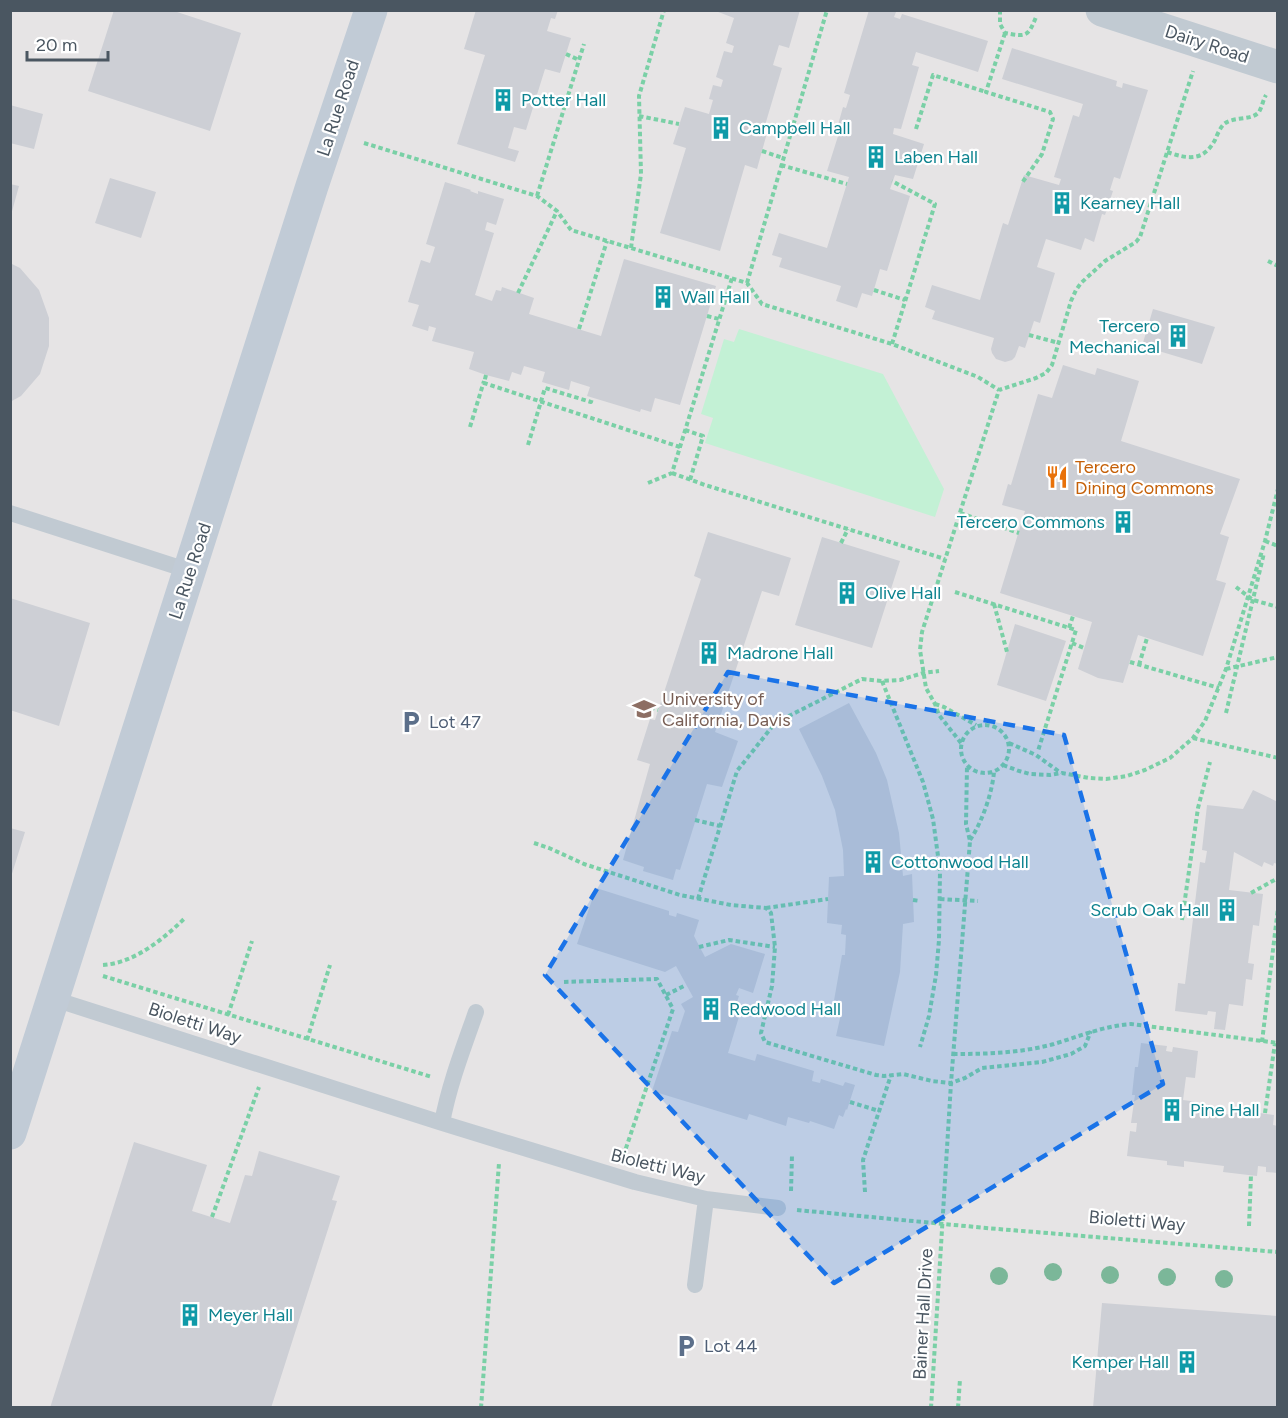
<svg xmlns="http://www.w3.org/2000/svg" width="1288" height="1418" viewBox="0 0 1288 1418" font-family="Figtree,sans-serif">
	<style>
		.education { fill: #e6e4e5 }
		.green { fill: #c3f1d5 }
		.building { fill: #cdcfd5 }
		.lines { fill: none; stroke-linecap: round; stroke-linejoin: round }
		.path { stroke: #7ad0a6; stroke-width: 4; stroke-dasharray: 4.5 3; stroke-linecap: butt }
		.lane { stroke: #c1cad2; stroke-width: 16 }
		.street { stroke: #c1cad2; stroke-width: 33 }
		.secondary { stroke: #c1cbd6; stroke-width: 33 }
		.tree { fill: #7bb799 }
		.marked { fill: #1a73e8; fill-opacity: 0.2; stroke: #1a73e8; stroke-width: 4.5; stroke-dasharray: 12 8; stroke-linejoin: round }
		.labels { text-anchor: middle; stroke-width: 4.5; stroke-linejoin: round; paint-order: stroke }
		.street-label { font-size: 18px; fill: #4a5661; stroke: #fff }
		.culture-label { font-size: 18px; fill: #0d838f; stroke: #fff; text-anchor: start }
		.food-label { font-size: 18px; fill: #c56008; stroke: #fff; text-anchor: start }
		.education-label { font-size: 18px; fill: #785e54; stroke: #fff; text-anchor: start }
		.service-label { font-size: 18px; fill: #4e5e75; stroke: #fff; text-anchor: start }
	</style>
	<rect width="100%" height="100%" fill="#f5f3f3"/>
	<path class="education" d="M11 11H1277V1407H11Z"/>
	<path class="green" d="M739 329 883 374 944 489 935 517 705 443 713 418 701 414 724 339 734 342Z"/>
	<path class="building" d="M114 10H171L241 33 210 131 88 91Z
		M476 10H558L555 19 551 18 547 31 571 38 560 73 545 69 526 130 514 127 508 148 519 151 515 162 457 144 485 55 464 49Z
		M713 10H800L789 48 779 45 773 65 782 68 763 132 767 133 757 169 745 165 720 251 660 233 686 148 673 144 685 107 709 114 713 100 709 99 713 85 721 87 723 80 716 77 724 51 732 53 734 46 726 43 734 18Z
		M869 10H891L896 12 894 17 900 19 902 14 988 41 978 72 916 52 912 65 919 67 901 129 894 128 893 134 924 144 913 179 895 175 890 189 910 196 887 271 880 269 872 296 862 293 857 308 836 301 841 286 779 267 782 258 772 255 779 233 827 248 849 177 827 171 839 133 836 132 843 107 846 108 850 95 844 93Z
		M1012 48 1117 81 1116 86 1122 88 1123 83 1148 90 1120 179 1114 177 1110 190 1113 191 1105 215 1102 214 1094 242 1085 238 1081 250 1046 239 1037 267 1055 273 1040 323 1034 321 1025 348 1019 346 1015 357 1012 360 1005 362 996 359 992 353 991 349 994 338 932 319 935 311 925 307 932 285 980 300 1003 223 1008 225 1024 175 1059 185 1061 179 1054 177 1073 115 1079 117 1083 104 1002 79Z
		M10 105 43 114 34 149 10 143Z
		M110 178 156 192 141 238 95 223Z
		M445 182 471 190 470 191 478 194V191L504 199 496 225 487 222 485 230 494 233 475 295 492 301 496 290 501 291 502 287 534 298 529 314 601 336 624 259 716 286 680 405 655 398 651 412 641 409 640 412 587 396 590 387 571 381 569 390 542 382 545 372 524 366 521 375 512 372 509 381 486 375 469 369 474 352 432 341 436 328 429 326 428 331 412 326 419 305 408 302 421 260 430 263 435 247 426 244Z
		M10 184 19 186 11 215H10Z
		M10 263 20 268 39 290 49 318V346L40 374 21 396 10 402Z
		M1153 309 1215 327 1202 364 1142 346Z
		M1063 365 1095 375 1097 368 1139 381 1121 441 1240 479 1220 534 1229 537 1216 580 1226 583 1203 656 1138 635 1123 683 1098 678 1078 669 1092 622 1000 593 1025 511 1002 505 1008 484 1011 485 1038 394 1052 398Z
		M708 532 791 558 779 596 762 591 715 732 738 741 722 787 707 784 680 870 676 869 673 880 643 871 644 867 623 860 650 764 637 760 650 719 655 720 701 579 694 576Z
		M822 537 900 561 872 648 795 625Z
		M10 598 90 623 59 726 10 710Z
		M1015 624 1066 641 1046 701 997 685Z
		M849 703 876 753 887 780 899 833 903 876 912 874 914 922 903 924 900 972 884 1046 836 1036 841 1014 832 1012 842 955H845L846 935 841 934 842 925 827 923 829 877 844 876 843 850 835 810 822 776 799 729Z
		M1253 790 1278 802V864L1274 863 1273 866 1264 862 1262 867 1234 852 1229 890 1263 894 1259 926 1253 925 1248 963 1254 964 1252 980 1246 979 1243 1006 1229 1004 1225 1030 1214 1029 1216 1012 1208 1011 1207 1015 1175 1011 1178 983 1185 984 1200 862 1205 863 1207 851 1202 850 1207 805 1243 809Z
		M10 828 25 832 11 877H10Z
		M596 888 669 911V915L676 917 677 913 699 920 694 936 705 957 731 944 765 954 753 993 739 988 736 995 739 996 735 1008 741 1010 728 1053 755 1061 757 1054 814 1071 812 1081 820 1083 821 1079 843 1086 845 1082 855 1085 847 1110 846 1109 843 1117 839 1115 834 1129 810 1121 809 1123 788 1117 786 1126 749 1114 747 1120 652 1091 672 1031 678 1032 685 1011 681 1004 693 997 676 966 665 972 577 944Z
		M1141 1043 1167 1046 1166 1051 1172 1052 1173 1047 1198 1051 1195 1078 1186 1077 1183 1100 1198 1102 1197 1105 1211 1107V1112L1232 1115V1109L1274 1115 1273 1125 1278 1126V1173L1266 1172V1167L1258 1166 1257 1176 1223 1172 1224 1166 1184 1161V1167L1167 1165V1161L1127 1156 1130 1131 1136 1132 1137 1123H1131L1135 1095H1132L1135 1067H1138Z
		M134 1142 207 1165 192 1211 230 1223 245 1175 252 1176 259 1151 340 1176 332 1200 337 1201 271 1408H50Z
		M1102 1303 1278 1316V1408H1093Z"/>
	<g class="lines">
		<path class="path" d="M1000 10V24L1005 33C1026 37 1028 37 1036 17
			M1005 33 986 92 1050 112 1053 119 1042 154 1022 183
			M566 54 579 60
			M639 116 679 124
			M916 129 933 75 986 92
			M364 143 537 196 557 211 571 230 747 283 762 304 892 344 978 377 999 390
			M762 151 783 158
			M1167 152C1188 159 1203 162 1215 140 1217 135 1220 128 1224 124 1234 116 1251 121 1259 112 1262 107 1263 100 1266 95
			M781 165 847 184
			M537 196 584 44
			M631 248 641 174 639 96 664 10
			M1268 261 1278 266
			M747 283 827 10
			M874 290 905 300
			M518 293 557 211
			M707 316 719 319
			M579 329 607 241
			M1029 335 1059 343
			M892 344 935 204 892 181
			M486 375 484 383 680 447
			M470 427 484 381
			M685 430 703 436 690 480
			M528 445 545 388 591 402 592 398
			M672 473 705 485 945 559
			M648 483 672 473 732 278
			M960 513 1019 533
			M1265 541 1278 546
			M841 543 848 529
			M1236 587 1253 600 1278 607
			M955 592 1076 630 1038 751
			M994 604 1007 652
			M1069 628 1073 616
			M1072 643 1084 648
			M1130 662 1219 688
			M1139 665 1147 638
			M1226 669 1278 657
			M882 681 923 782 933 819 940 871 939 940 936 975 929 1016 920 1047
			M636 703 658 710
			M935 704 944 707 976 725
			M1226 713 1264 553
			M961 749a24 24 0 1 1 48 0a24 24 0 1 1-48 0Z
			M1193 738 1278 758
			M961 743 939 715 935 704 926 688 920 650 922 632 999 390 1036 378 1046 373 1052 365 1071 301 1076 290 1081 283 1105 261 1136 242 1140 237 1193 71
			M1009 743 1036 755 1061 773
			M1003 765 1019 771 1030 774 1050 775 1062 773 1089 778 1106 779 1127 776 1145 770 1170 758 1193 738 1205 721 1226 669 1265 541 1278 489
			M695 820 720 826
			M970 840C982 822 992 794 994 772
			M534 843 549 848 584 864 680 895 731 905 766 908 771 913 775 947 772 986 761 1033 765 1042 876 1075 884 1076 903 1074 932 1081 951 1083 965 1078 982 1068 1042 1062 1071 1054 1085 1046 1091 1031
			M1251 893 1278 878
			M698 899 737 771 775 723 862 679 882 681 900 680 923 673 939 671
			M940 899 978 901
			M913 900 920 901
			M766 908 828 899
			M1182 920 1198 808 1210 762
			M699 947 729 940 775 947
			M103 965C134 963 162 940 184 919
			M103 976 432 1077
			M564 982 657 979 673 1009 624 1154
			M666 995 686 985
			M228 1015 252 941
			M307 1040 330 965
			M1262 1042 1278 908
			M953 1054C988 1054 1021 1053 1054 1044 1080 1036 1104 1026 1131 1024L1278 1043
			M850 1102 879 1111
			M1265 1113 1275 1043
			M791 1191 792 1155
			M865 1192 863 1160 891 1075
			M797 1210 986 1228 1278 1252
			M212 1217 259 1087
			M1249 1226 1251 1175
			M481 1408 499 1163
			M931 1408 951 1083 970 841 966 824 967 766
			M958 1408 960 1379"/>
		<path class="lane" d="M10 513 190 571
			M54 999 442 1123 635 1182 706 1199 778 1208
			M442 1123C449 1085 463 1049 476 1012
			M695 1285 706 1199"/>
		<path class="street" d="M1102 10 1278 67"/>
		<path class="secondary" d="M10 1133 312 186 371 10"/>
	</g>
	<g class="tree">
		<circle cx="1053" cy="1272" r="9"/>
		<circle cx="1110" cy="1275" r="9"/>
		<circle cx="999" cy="1276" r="9"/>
		<circle cx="1167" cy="1277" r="9"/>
		<circle cx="1224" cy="1279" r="9"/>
	</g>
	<path class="marked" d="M728 672 1064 735 1163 1084 834 1283 545 975Z"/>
	<defs>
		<g id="building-bare" transform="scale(1.8)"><path d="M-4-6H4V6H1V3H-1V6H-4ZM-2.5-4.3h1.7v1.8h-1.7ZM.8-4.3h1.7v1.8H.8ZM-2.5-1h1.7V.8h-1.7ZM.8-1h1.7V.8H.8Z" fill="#0f9aa8" stroke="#fff" stroke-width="2.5" paint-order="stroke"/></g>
		<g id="restaurant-bare" transform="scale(1.8)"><path d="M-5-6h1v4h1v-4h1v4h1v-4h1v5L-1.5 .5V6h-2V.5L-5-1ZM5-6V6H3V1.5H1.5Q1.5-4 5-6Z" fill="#e8710a" stroke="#fff" stroke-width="2.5" paint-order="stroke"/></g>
		<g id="university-bare" transform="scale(1.8)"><path d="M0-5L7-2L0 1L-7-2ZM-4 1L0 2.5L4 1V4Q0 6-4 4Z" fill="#8d6e63" stroke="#fff" stroke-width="2.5" paint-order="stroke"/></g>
		<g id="parking-bare" transform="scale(1.8)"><path d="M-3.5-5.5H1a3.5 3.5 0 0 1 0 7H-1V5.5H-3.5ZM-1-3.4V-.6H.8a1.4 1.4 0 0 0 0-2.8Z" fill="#5c6f8a" stroke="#fff" stroke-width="2.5" paint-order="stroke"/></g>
	</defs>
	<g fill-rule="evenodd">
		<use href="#building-bare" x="503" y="100"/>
		<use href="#building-bare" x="721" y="128"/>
		<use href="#building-bare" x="876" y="157"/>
		<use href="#building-bare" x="1062" y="203"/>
		<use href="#building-bare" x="663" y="297"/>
		<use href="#building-bare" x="1178" y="336"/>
		<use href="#restaurant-bare" x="1057" y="477"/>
		<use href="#building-bare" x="1123" y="522"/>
		<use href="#building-bare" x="847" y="593"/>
		<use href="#building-bare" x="709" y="653"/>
		<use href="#university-bare" x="644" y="709"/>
		<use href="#parking-bare" x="411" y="722"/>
		<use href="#building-bare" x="873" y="862"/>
		<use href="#building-bare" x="1227" y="910"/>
		<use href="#building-bare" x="711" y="1009"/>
		<use href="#building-bare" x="1172" y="1110"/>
		<use href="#building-bare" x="190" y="1315"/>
		<use href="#parking-bare" x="686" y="1346"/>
		<use href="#building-bare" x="1187" y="1362"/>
	</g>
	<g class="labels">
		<g class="street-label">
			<text transform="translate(1207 44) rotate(18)" y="6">Dairy Road</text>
			<text transform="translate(338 108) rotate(-72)" y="6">La Rue Road</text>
			<text transform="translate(190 571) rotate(-72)" y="6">La Rue Road</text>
			<text transform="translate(195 1023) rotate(18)" y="6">Bioletti Way</text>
			<text transform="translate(658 1166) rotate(14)" y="6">Bioletti Way</text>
			<text transform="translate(1137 1221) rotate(5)" y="6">Bioletti Way</text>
			<text transform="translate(923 1314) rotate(-87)" y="6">Bainer Hall Drive</text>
		</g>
		<g class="culture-label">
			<text x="521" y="106">Potter Hall</text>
			<text x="739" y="134">Campbell Hall</text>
			<text x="894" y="163">Laben Hall</text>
			<text x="1080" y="209">Kearney Hall</text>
			<text x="681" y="303">Wall Hall</text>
			<text x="1160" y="332" text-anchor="end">Tercero<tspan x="1160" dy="21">Mechanical</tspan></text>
			<text x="1105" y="528" text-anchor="end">Tercero Commons</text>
			<text x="865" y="599">Olive Hall</text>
			<text x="727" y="659">Madrone Hall</text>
			<text x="891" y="868">Cottonwood Hall</text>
			<text x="1209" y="916" text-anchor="end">Scrub Oak Hall</text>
			<text x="729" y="1015">Redwood Hall</text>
			<text x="1190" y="1116">Pine Hall</text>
			<text x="208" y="1321">Meyer Hall</text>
			<text x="1169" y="1368" text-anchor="end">Kemper Hall</text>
		</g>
		<g class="food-label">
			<text x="1075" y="473">Tercero<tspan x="1075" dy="21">Dining Commons</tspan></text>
		</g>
		<g class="education-label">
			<text x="662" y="705">University of<tspan x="662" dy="21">California, Davis</tspan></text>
		</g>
		<g class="service-label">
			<text x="429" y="728">Lot 47</text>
			<text x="704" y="1352">Lot 44</text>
		</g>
	</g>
	<rect width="1288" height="1418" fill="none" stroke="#4a5661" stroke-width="24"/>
	<path d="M27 51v9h81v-9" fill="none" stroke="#4a5661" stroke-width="3"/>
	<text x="36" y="51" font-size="18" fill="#4a5661" stroke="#ffffff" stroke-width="4.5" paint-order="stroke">20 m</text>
</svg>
